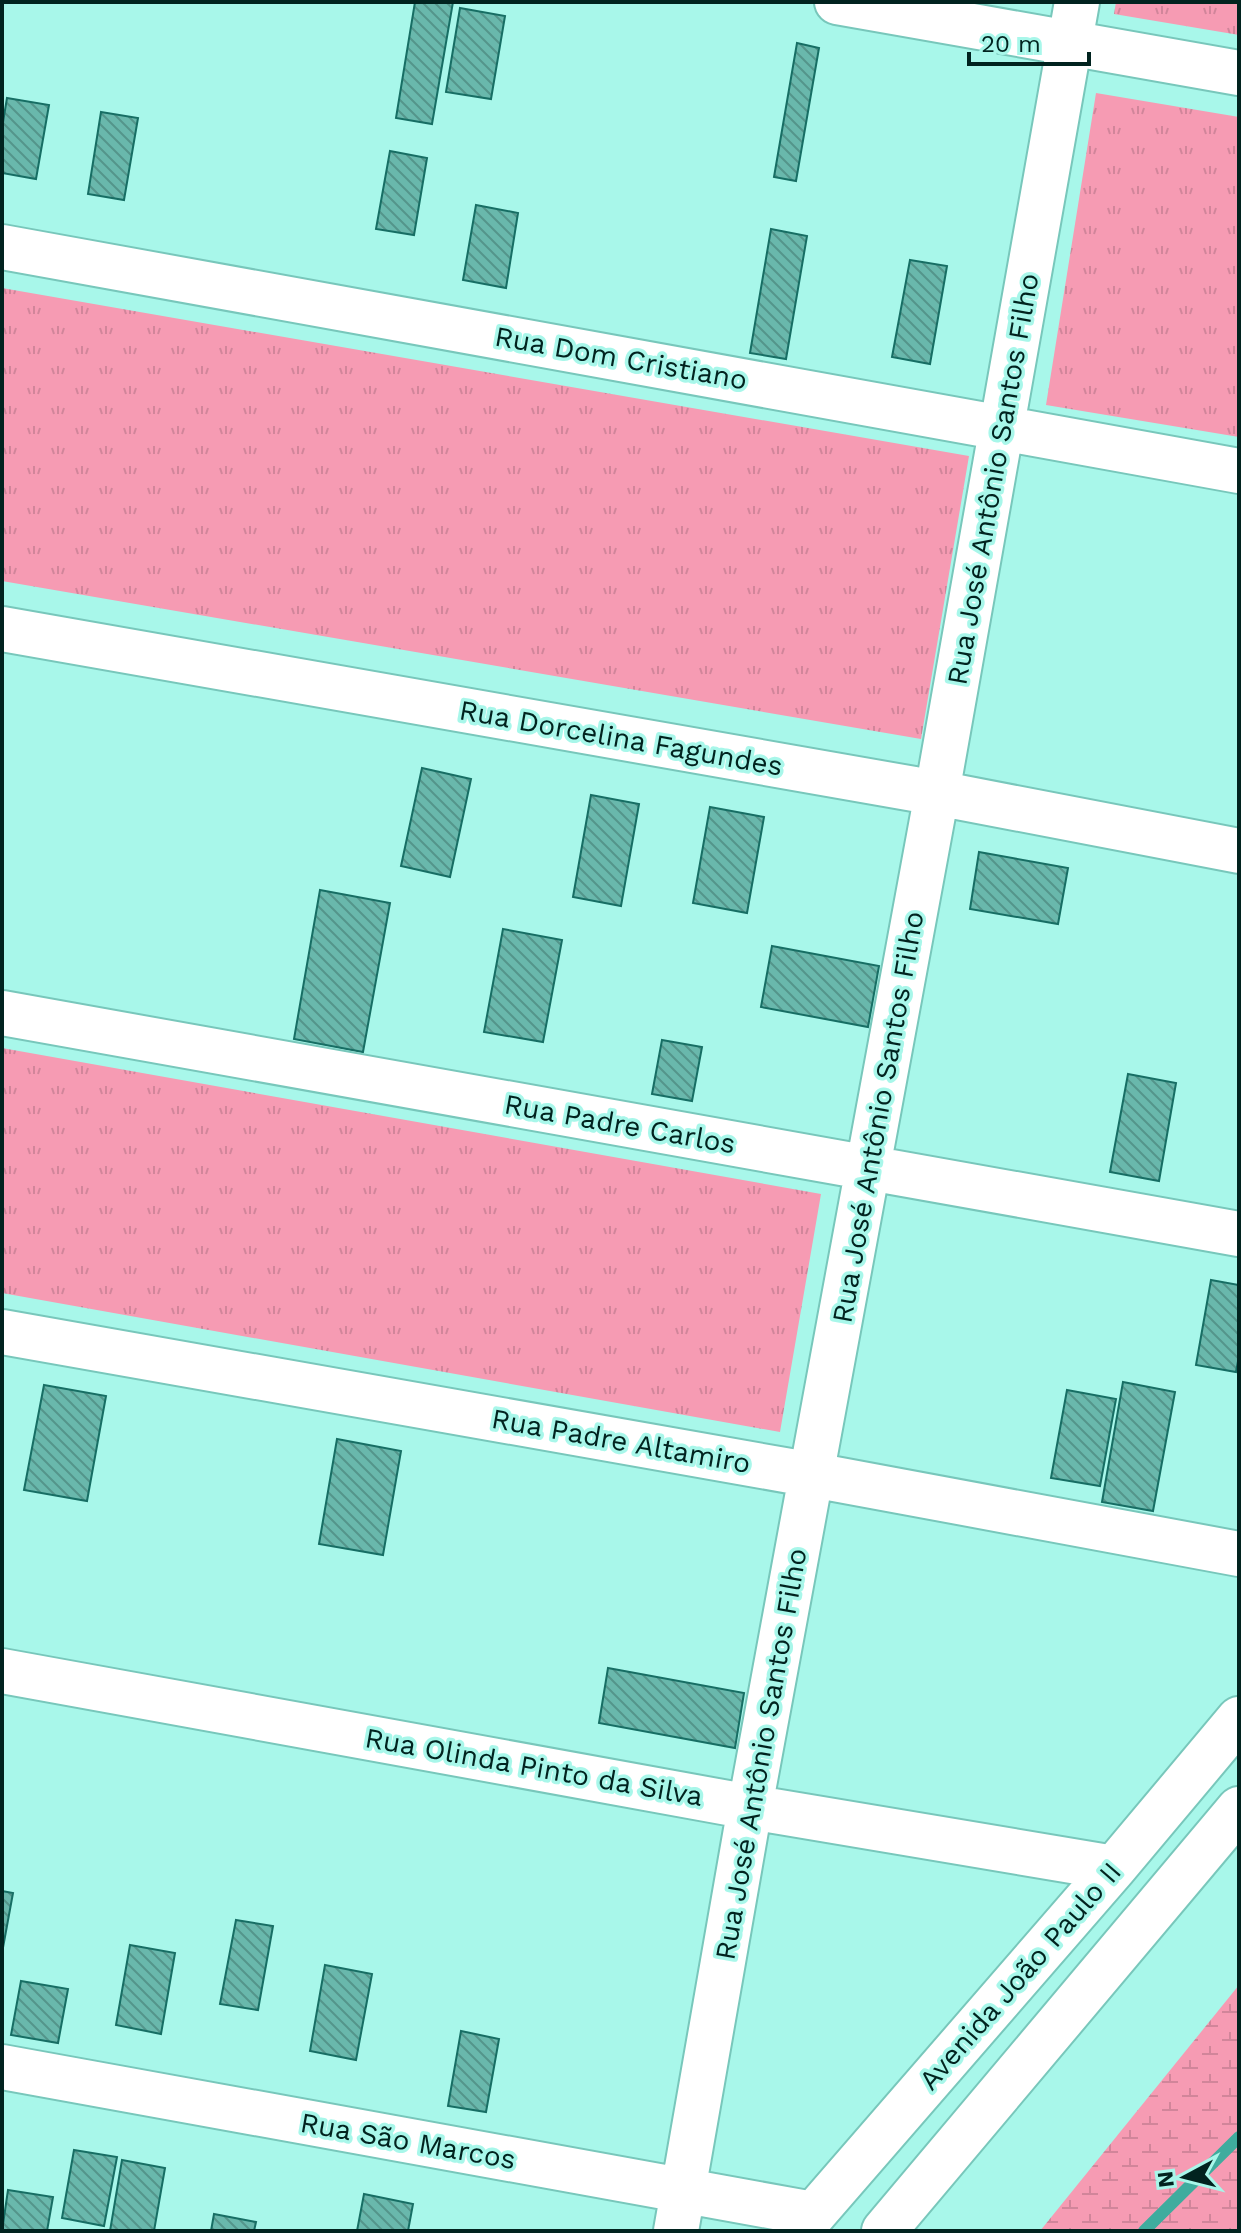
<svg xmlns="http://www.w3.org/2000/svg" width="1241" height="2233" viewBox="0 0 1241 2233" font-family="'Work Sans',sans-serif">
<defs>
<pattern id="grass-tufts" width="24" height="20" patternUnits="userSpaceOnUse" patternTransform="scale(2)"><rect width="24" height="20" fill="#f69bb3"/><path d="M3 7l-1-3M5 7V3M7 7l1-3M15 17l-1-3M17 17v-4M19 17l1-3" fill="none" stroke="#d1859a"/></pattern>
<pattern id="wetland-marsh" width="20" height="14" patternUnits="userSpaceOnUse" patternTransform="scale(2)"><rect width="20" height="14" fill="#f69bb3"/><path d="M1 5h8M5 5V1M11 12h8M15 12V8" fill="none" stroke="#d1859a"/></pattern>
<pattern id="building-back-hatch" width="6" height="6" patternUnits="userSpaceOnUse" patternTransform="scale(2)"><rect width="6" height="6" fill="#69b8ac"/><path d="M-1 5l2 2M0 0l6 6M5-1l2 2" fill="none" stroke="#54958b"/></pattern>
</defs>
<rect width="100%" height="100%" fill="#a8f7ea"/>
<path fill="url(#grass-tufts)" d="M1116,2H1239V35L1114,14Z
M1096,93L1239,117V437L1046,405Z
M2,288L969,456L921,739L2,581Z
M2,1048L821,1194L780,1432L2,1293Z"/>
<path fill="url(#wetland-marsh)" d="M1239,1985V2231H1040Z"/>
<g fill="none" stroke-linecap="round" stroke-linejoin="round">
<path stroke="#3fac9e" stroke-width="12" d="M1144,2231L1239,2137"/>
</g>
<path fill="url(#building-back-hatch)" stroke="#176e64" stroke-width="2" d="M415,2H453L432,124L396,118Z
M460,8L505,16L491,99L446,92Z
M797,43L819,48L796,181L774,177Z
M7,98L49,105L36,179L2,173V128Z
M101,112L138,118L124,200L88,194Z
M390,151L427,158L414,235L376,229Z
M476,205L518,213L506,288L463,280Z
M771,229L807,236L786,359L750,353Z
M910,260L947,266L930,364L892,357Z
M422,768L471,779L450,877L401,866Z
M591,795L639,804L621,906L573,897Z
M710,807L764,817L747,913L693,903Z
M979,852L1068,868L1058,924L970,909Z
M320,890L390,903L363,1052L294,1039Z
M503,929L562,940L543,1042L484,1032Z
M772,946L879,966L868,1027L761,1007Z
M662,1040L702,1047L692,1101L652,1094Z
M1128,1074L1176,1083L1159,1181L1110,1172Z
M1211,1280L1239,1285V1356L1236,1372L1196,1365Z
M1123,1382L1175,1392L1153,1511L1102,1502Z
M44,1385L106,1396L87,1501L24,1490Z
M1067,1390L1116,1399L1100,1486L1051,1478Z
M337,1439L401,1451L383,1555L319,1544Z
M608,1668L744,1693L735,1748L599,1723Z
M2,1891L13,1893L2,1953Z
M236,1920L273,1926L258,2010L220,2004Z
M130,1945L175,1953L161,2034L116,2025Z
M325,1965L372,1974L356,2060L310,2051Z
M21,1981L68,1989L58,2043L11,2035Z
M461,2031L499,2039L486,2112L448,2106Z
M74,2150L117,2157L104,2226L62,2218Z
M122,2160L165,2168L154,2231H110Z
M8,2190L53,2197L47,2231H2Z
M364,2194L413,2204L408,2231H357Z
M214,2214L256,2222L254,2231H211Z"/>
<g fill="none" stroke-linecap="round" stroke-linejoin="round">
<defs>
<path id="minor" d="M837,2L1239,73
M2,247L1239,471
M2,629L937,793L1239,851
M2,1013L1239,1234
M2,1332L813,1475L1239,1554
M2,1671L750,1807L1114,1868
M2,2067L813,2214
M676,2231L750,1807L937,793L1077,2
M799,2231L1114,1868L1239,1719
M884,2231L1239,1809"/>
</defs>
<use href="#minor" stroke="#78c7bb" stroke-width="48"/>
<use href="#minor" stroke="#fff" stroke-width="44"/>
</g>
<g text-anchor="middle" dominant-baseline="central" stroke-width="7" stroke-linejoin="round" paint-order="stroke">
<g font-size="28" fill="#01231f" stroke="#a8f7ea">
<text transform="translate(621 358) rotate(10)">Rua Dom Cristiano</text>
<text transform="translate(993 479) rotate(-80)">Rua José Antônio Santos Filho</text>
<text transform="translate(621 738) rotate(10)">Rua Dorcelina Fagundes</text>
<text transform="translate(878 1117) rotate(-80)">Rua José Antônio Santos Filho</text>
<text transform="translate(620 1124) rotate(10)">Rua Padre Carlos</text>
<text transform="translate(621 1441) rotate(10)">Rua Padre Altamiro</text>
<text transform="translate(761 1754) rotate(-80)">Rua José Antônio Santos Filho</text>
<text transform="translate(534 1767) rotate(10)">Rua Olinda Pinto da Silva</text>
<text transform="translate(1020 1976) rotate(-49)">Avenida João Paulo II</text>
<text transform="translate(408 2141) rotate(10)">Rua São Marcos</text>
</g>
</g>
<rect width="1241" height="2233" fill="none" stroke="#01231f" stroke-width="8"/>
<g transform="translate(1185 2177) rotate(263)" stroke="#a8f7ea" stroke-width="6" paint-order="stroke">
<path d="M0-6L14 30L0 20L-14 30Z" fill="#01231f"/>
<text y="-12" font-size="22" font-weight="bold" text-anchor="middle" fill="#01231f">N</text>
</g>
<path d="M969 52v12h120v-12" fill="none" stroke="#01231f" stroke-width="4"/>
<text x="981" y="52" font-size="24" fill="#01231f" stroke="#a8f7ea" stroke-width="6" paint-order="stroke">20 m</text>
</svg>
